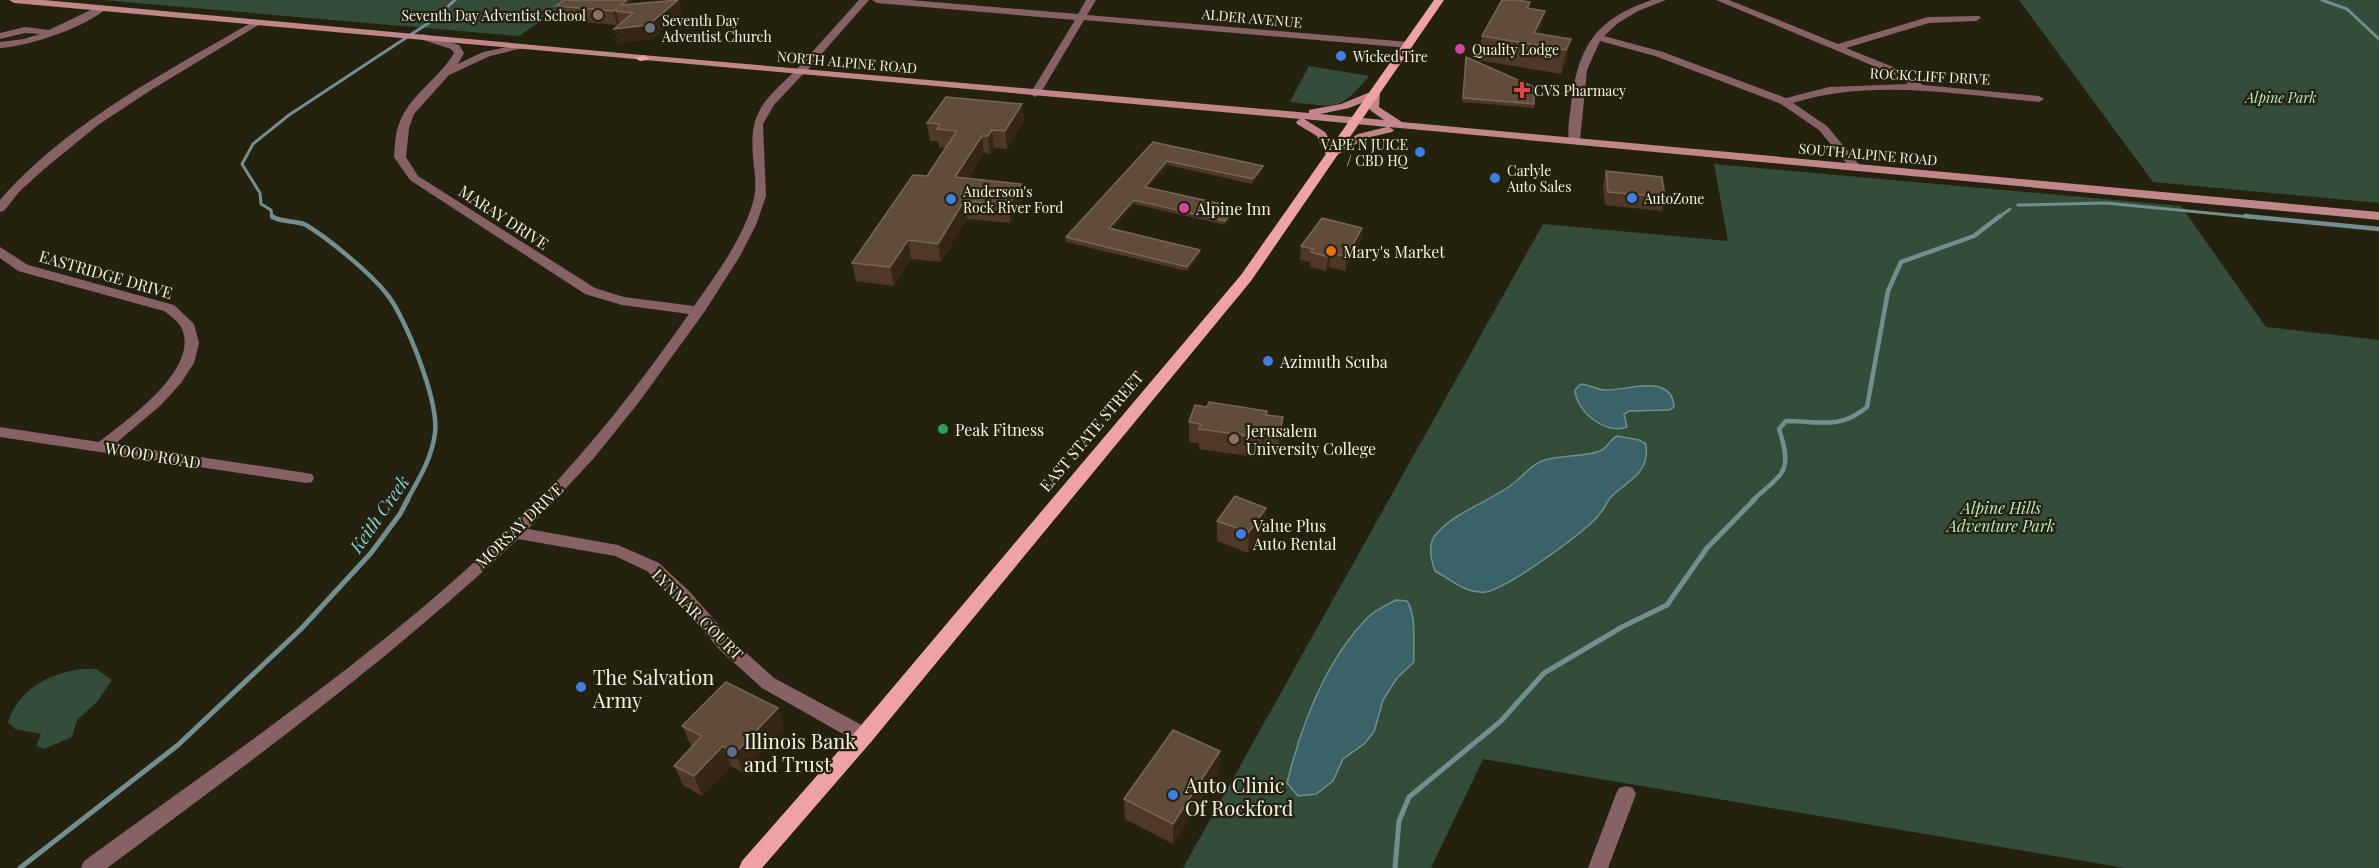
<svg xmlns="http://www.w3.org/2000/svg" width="2379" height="868" viewBox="0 0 2379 868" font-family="'Playfair Display',serif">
<rect width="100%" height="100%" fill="#25210f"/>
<path fill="#334d3a" d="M101,0H571L519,36Z
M2019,0H2379V203L2153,182Z
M1309,66L1369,76C1337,114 1337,106 1290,102Z
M1714,164L2181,206L2266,327L2379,340V868H2125L1483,759L1431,868H1183L1543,224L1728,241Z
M81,669H96L112,680L97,702L77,720L72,737L44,749L36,746L41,734L15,729L8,722C19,689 48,674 81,669Z"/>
<path fill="#3a6369" stroke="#728e8e" stroke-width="1.5" d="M1581,384C1589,385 1596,389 1604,390C1624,392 1672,371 1674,407L1669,410L1629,411L1624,414L1627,427C1606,435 1576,412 1575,390Z
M1617,436L1639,440L1646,444C1650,474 1628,480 1611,497C1606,503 1603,511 1598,516C1582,534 1507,589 1485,592C1465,594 1452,580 1435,571C1431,560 1427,543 1437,533C1458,510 1490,502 1514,483C1523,476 1531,465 1542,461C1561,454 1581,458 1600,451C1607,448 1610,440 1617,436Z
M1396,600L1407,601C1417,616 1413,643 1414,662L1397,678L1383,700L1374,732L1364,744L1343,759L1333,781L1316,794L1298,796L1287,783C1301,726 1326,660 1368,617C1375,610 1387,605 1396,600Z"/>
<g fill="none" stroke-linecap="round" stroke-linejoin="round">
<path stroke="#728e8e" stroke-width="3" d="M2322,0L2347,9L2379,39
M2018,205L2106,203L2260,218
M272,218L271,210L261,204L260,193L242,164L253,144L289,115L433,20L455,0
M1998,218L2010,209"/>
<path stroke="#728e8e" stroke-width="4.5" d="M272,216C280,223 296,220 306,225C328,238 370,273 386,293C406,317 439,402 435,433C432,458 419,479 407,500
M2245,216L2379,229
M1753,500C1784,472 1793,472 1779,429L1786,421C1818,421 1840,430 1867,407L1888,291L1901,262L1974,236L2000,216"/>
<path stroke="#728e8e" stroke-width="5" d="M20,868L178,745L301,629L371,553L400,514L408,499
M1395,868L1399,821L1409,797L1501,721L1544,673L1622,627L1667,605L1707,548L1755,499"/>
<path fill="#866264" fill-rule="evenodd" d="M859,0H869L803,75H795V71Z
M872,0H910L1078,14L1086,0H1096L1087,15L1409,42L1414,45L1409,48L1084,20L1040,94L1035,97L1030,94L1075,20L877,3Z
M1652,0H1666L1638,11L1618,23L1604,36L1663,52L1786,98L1829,87L1908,84L1895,75L1716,0H1729L1838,44L1928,17L1979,16L1981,18L1976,21L1929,23L1846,48L1903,71L1923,85L2039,96L2044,99L2039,102C1958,95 1873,78 1793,103L1827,126L1862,168L1856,171L1852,170L1819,130L1781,104L1655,56L1600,41L1587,70L1580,140L1574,143L1570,142C1566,132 1570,117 1571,105C1578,47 1595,19 1652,0Z
M99,6L107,8C84,28 30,46 0,48V42L24,39L40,34L25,33L0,39V33L25,27L49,30Z
M254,21L262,23L151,90L98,125L43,170L19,192L4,211L0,212V200L6,193C74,119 168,71 254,21Z
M0,247L28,265L174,305L194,324L199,343L194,363L181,383L161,405L115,444L306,473L312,474L314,478L312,482L306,483L0,437V427L99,442C126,421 202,368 181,327C178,321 169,315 164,311L18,271L0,258Z
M1626,786L1633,788L1636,794L1608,868H1588L1616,794L1619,788Z"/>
<path fill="#866264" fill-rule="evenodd" d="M423,34L459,45L464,53L458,64L483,52L522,44L527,47L490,56L449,75L414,114L409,128L406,157L418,176L595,288L624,297L694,306C717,273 744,238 754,198C757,184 754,170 753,156C749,111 765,100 795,71L804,73L774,105L763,124L766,196L756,225L740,256L705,311L639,402L594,458L528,529L618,545L659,563L689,591L732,640L774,678L871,730L873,736L871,742L864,744L857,742L762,688L720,650L677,601L647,571L615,556L518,539C390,660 249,763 107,868H81L84,861C238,749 400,641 535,504C592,446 642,381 689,314L622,305L585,294L410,180L394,157C395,146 395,134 399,124C409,95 439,79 454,53L451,49L420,39L418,37Z"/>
<path fill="#c1868a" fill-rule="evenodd" d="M9,0H44L642,55L1309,113V110L1341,104L1375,90L1380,93L1379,107L1402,122L2379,212V220L1389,127L1394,130L1392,132L1366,138L1332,158L1326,155L1317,136L1297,124L1296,122L1300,119L14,3ZM1369,100L1370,110L1384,120L1320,114L1349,108ZM1304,119L1387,127L1358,134L1335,148L1325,132Z"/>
<path fill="#eea2a7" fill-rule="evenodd" d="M1434,0H1444L1251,281L871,742L762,868H739L742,861L857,730L1241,275Z
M644,55L649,58L648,60L640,61L635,58Z"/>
</g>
<path fill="#4f3827" d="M1530,2L1529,8L1540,34L1571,39L1566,63L1561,74L1478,60L1482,36Z
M633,4L682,13L652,39L618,43L619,23L617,25L560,20L556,6Z
M1466,57L1534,104V108L1462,102Z
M1022,104L1024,121L1007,149L994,148L990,154L984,153L968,179L1022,202L1010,223L967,219L941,262L911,259L894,286L856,281L852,263L927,176L946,148L939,147L938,141H930L927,123Z
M1153,142L1263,170L1252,184L1168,165L1148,187L1235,207V211L1225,225L1134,204L1112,229L1200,250V254L1187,271L1066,242V237Z
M1606,171L1665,197L1662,211L1605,205L1603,185Z
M1362,228L1361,242L1345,271L1329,267L1326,271L1310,267V262L1300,260L1301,246Z
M1207,407L1267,411V415L1283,417L1282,437L1277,455L1263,453L1261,458L1199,449V443L1189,442V422Z
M1217,521L1265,528L1248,553L1217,541Z
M778,708L784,728L743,773L731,766L702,796L683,785L674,766L692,747L691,746L682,726Z
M1220,751L1219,771L1173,844L1125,819L1124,799Z"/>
<path fill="#372615" d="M627,0H632L635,11L621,5Z
M678,0H679L682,13L652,39L618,43L614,29Z
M616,9L619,23L617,25L613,11Z
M1545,11L1540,34L1534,33Z
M1571,39L1566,63L1561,74L1566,50Z
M1022,104L1024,121L1007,149L1005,131Z
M992,130L994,148L990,154L988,136Z
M982,136L984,153L957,195L955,177Z
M1167,161L1168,165L1145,191V187Z
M1263,166V170L1252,184L1253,179Z
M1021,184L1022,202L1010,223L1009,205Z
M1134,200V204L1109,233V228Z
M964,201L967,219L941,262L938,244Z
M1235,207V211L1225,225V221Z
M1362,228L1361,242L1345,271L1346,257Z
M908,240L911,259L894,286L890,267Z
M1200,250V254L1187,271V267Z
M1331,253L1329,267L1326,271L1328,257Z
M1283,417L1282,437L1277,455L1279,435Z
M1264,433L1263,453L1261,458L1262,438Z
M1266,508L1265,528L1248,553L1249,532Z
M778,708L784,728L743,773L735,753Z
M723,746L731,766L702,796L694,776Z
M1220,751L1219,771L1173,844V824Z"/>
<path fill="#614c3c" stroke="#786656" stroke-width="1.5" d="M564,0H627L621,5L678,0L648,25L614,29L633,13L616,11V9L613,11L556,6Z
M1502,0H1517L1530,2L1527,8L1545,11L1534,33L1571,39L1566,50L1482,36Z
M1466,57L1534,87V104L1463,98Z
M946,97L1022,104L1005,131L992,130L988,136H982L955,177L1021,184L1009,205L964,201L938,244L908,240L890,267L852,263L913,175L927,176L957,131L937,129L940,124L927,123Z
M1153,142L1263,166L1253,179L1167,161L1145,187L1235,207L1225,221L1134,200L1109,228L1200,250L1187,267L1066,237Z
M1606,171L1662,177L1665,197L1608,192Z
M1322,218L1362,228L1346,257L1331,253L1328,257L1311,252L1313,249L1301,246Z
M1209,402L1267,411L1266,415L1283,417L1279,435L1264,433L1262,438L1199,429L1201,424L1189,422L1195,405L1207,407Z
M1235,496L1266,508L1249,532L1217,521Z
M726,682L778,708L735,753L723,746L694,776L674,766L702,736L682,726Z
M1173,730L1220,751L1173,824L1124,799Z"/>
<g fill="#8d6e63" stroke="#25210f" stroke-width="2">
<circle cx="598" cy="15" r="6"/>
<circle cx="1234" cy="439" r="6"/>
</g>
<circle fill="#6b7280" stroke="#25210f" stroke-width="2" cx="650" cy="28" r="6"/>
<g fill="#d1479c" stroke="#25210f" stroke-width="2">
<circle cx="1460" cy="49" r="6"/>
<circle cx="1184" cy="208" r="6"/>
</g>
<g fill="#3f7fe0" stroke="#25210f" stroke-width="2">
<circle cx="1341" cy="56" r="6"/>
<circle cx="1420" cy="152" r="6"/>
<circle cx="1495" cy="178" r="6"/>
<circle cx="1632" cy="198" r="6"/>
<circle cx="951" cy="199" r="6"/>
<circle cx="1268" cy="361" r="6"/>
<circle cx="1241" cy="534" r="6"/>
<circle cx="581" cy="687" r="6"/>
<circle cx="1173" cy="795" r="6"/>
</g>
<path fill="#e0444e" stroke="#25210f" stroke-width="2" d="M1519 81h6v6h6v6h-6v6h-6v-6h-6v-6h6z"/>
<circle fill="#e8710a" stroke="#25210f" stroke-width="2" cx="1331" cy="251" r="6"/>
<circle fill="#2e9e5b" stroke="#25210f" stroke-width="2" cx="943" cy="429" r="6"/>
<circle fill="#5c6f8a" stroke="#25210f" stroke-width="2" cx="732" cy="752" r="6"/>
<g text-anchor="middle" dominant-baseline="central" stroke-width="4.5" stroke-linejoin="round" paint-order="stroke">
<g font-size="14" fill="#f4f2e6" stroke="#25210f" text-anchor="start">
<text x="586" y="15" text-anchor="end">Seventh Day Adventist School</text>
<text x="662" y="20">Seventh Day<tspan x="662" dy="16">Adventist Church</tspan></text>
<text x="1472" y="49">Quality Lodge</text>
<text x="1353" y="56">Wicked Tire</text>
<text x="1534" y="90">CVS Pharmacy</text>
<text x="1408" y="144" text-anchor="end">VAPE N JUICE<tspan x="1408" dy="16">/ CBD HQ</tspan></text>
<text x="1507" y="170">Carlyle<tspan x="1507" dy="16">Auto Sales</tspan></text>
<text x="963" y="191">Anderson's<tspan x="963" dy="16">Rock River Ford</tspan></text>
<text x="1644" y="198">AutoZone</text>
</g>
<g font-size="14" fill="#f4f2e6" stroke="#25210f">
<text transform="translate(1252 18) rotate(5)">ALDER AVENUE</text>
<text transform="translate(847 62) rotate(5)">NORTH ALPINE ROAD</text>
<text transform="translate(1930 76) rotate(3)">ROCKCLIFF DRIVE</text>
<text transform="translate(1868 154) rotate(5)">SOUTH ALPINE ROAD</text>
</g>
<g font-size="14" font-style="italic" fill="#b7ecc4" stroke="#25210f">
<text x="2281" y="97">Alpine Park</text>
</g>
<g font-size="16" fill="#f4f2e6" stroke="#25210f" text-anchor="start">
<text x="1196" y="208">Alpine Inn</text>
<text x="1343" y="251">Mary's Market</text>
<text x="1280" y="361">Azimuth Scuba</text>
<text x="955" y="429">Peak Fitness</text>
<text x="1246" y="430">Jerusalem<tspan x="1246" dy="18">University College</tspan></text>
<text x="1253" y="525">Value Plus<tspan x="1253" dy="18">Auto Rental</tspan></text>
</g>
<g font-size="16" fill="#f4f2e6" stroke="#25210f">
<text transform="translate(504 217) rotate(33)">MARAY DRIVE</text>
<text transform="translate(106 274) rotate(16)">EASTRIDGE DRIVE</text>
<text transform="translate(1091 431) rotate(-50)">EAST STATE STREET</text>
<text transform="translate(153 455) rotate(9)">WOOD ROAD</text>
<text transform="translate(519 525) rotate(-44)">MORSAY DRIVE</text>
<text transform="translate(698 614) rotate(45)">LYNMAR COURT</text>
</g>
<g font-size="16" font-style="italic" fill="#b7ecc4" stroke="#25210f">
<text x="2001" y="507">Alpine Hills<tspan x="2001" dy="18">Adventure Park</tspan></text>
</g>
<g font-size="18" font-style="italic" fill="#83cfda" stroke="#25210f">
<text transform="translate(379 514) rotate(-55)">Keith Creek</text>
</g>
<g font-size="20" fill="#f4f2e6" stroke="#25210f" text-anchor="start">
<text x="593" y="676">The Salvation<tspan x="593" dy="23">Army</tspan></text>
<text x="744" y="740">Illinois Bank<tspan x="744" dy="23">and Trust</tspan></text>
<text x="1185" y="784">Auto Clinic<tspan x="1185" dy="23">Of Rockford</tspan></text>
</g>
</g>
</svg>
